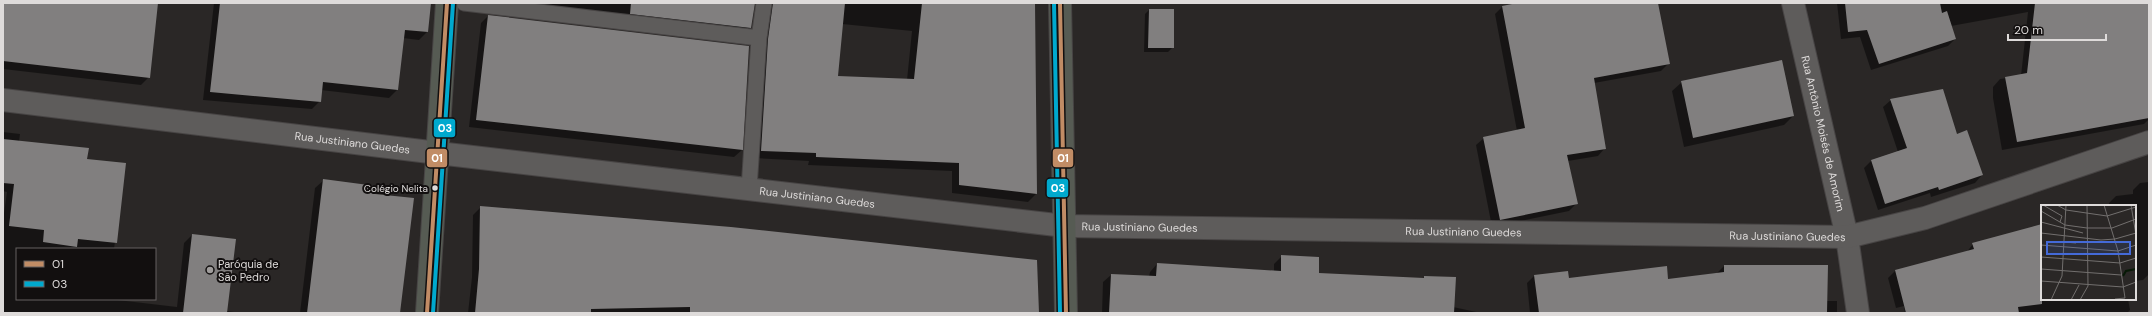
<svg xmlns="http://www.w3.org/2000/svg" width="2152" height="316" viewBox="0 0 2152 316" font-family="'DM Sans',sans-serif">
<rect width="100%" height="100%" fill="#2a2726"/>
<path fill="#0007" fill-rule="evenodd" d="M3,3H157L149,77L141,85L3,69Z
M214,3H430L427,32L419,40L403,38L397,90L389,98L321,90L320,101L312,109L203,100Z
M477,3H755L750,28L742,35Z
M759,3H1034L1036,194L1028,202L952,193V171L808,165L809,161L753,158ZM842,24L912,31L907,80L837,77Z
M1522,3H1657L1669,63L1661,71L1594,83L1605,148L1598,156L1568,161L1577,203L1569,211L1492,227L1476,145L1484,138L1517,131L1495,14L1502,7Z
M1837,3H2149V119L2144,124L2002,150L1993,98V87L2000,79L2021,76L2028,12L1951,26L1955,39L1948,46L1871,70L1860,37L1841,39Z
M1149,10L1173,47L1168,52H1144L1145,14Z
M488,16L742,150L734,157L469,127L481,23Z
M1682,82L1793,116L1784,125L1684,147L1672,91Z
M1891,100L1957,135L1982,175L1975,183L1931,197L1930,193L1878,210L1864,168L1871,161L1898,152L1883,107Z
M3,132L20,134L19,142L86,160L125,164L114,249H17V299H109L177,307L184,243L192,235L226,311L242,313H3V220L7,192L3,191Z
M324,180L374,195L400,313H300L315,188Z
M2149,182V274L2143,280L2135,281V206H2109V203L2116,196L2133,194V190L2140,183Z
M481,207L1038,313H468L472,277L473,215Z
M2042,220V299H2128L2130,310L2127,313H1905L1904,306L1896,308L1888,278L1895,271L1966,253L1973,244L2040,227V222Z
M1282,256L1318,274L1422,279L1425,277L1453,307L1481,313H1102L1103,282L1111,275L1149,277L1150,272L1157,264L1274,271V264Z
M1724,266L1826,301H1837V313H1530L1527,283L1534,276L1568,272L1569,279L1668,280L1717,273Z"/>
<path fill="#817f7f" d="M3,3H158L150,78L3,61Z
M220,3H431L428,32L405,30L398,90L323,82L321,102L210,92Z
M631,3H755L751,28L630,14Z
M773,3H845L838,76L914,79L922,3H1035L1037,194L959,185V163L816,157V153L761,151L768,39Z
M1517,3H1658L1670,64L1594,78L1606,149L1567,155L1578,204L1500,220L1483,137L1525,128L1502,6Z
M1845,3H1940L1942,13L1947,11L1956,39L1879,64L1867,30L1848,32Z
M2035,3H2149V118L2017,142L2005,77L2027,73Z
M1149,9H1174V48H1148Z
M488,15L749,46L743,150L476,120Z
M1782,60L1794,116L1693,138L1681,81Z
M1943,89L1957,134L1967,130L1983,175L1939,190L1938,187L1885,204L1871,160L1907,148L1890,99Z
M3,139L89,148L87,159L126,163L117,243L78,239L77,247L43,242L44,230L9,226L14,184L3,183Z
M323,179L376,186L375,194L414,198L400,313H307Z
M480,206L731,227L1037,260L1039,313H690V307L591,309V313H475L479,269Z
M2042,224V304L2018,307L2019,313H1906L1895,270L1974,249L1972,243Z
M192,234L236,239L227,313H183Z
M1281,255L1319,257V273L1424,278V276L1456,277L1454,313H1109L1111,274L1156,276L1157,263L1281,271Z
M1724,265H1828L1827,313H1539L1534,275L1568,271L1569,278L1667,266L1668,279L1724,272Z"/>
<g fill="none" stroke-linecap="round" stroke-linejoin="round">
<defs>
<path id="lane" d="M464,3L759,38
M749,189L759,38L764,3"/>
<g id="street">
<path id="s1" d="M1793,3L1847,237L1858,313"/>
<path id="s2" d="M3,100L438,153L1065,226L1847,237L1925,218L2149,142"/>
</g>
<path id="primary" d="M1060,3L1066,313
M427,313L447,3"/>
</defs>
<use href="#lane" stroke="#474444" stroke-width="17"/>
<use href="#street" stroke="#474444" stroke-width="24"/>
<use href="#primary" stroke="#474444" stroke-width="24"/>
<use href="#lane" stroke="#5e5c5b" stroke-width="15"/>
<use href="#street" stroke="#5e5c5b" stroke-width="22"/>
<use href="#primary" stroke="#565b53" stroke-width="22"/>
<defs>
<path id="bus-1" d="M1060,3L1066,313
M427,313L447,3"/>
<path id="bus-2" d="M1054,3L1060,313
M433,313L453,3"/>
</defs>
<use href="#bus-1" stroke="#120f0f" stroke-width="7"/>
<use href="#bus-2" stroke="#120f0f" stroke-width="7"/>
<use href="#bus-1" stroke="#c18c65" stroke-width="4"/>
<use href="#bus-2" stroke="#00a9ce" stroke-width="4"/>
</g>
<circle fill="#dedbda" stroke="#120f0f" stroke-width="1.5" cx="435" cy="188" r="3.5"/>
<circle fill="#9f9c9b" stroke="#120f0f" stroke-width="1.5" cx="210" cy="270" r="4"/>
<g text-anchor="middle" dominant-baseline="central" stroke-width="4" stroke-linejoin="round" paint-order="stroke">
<g font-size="10" fill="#dedbda" stroke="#120f0f" text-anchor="end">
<text x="428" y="188">Colégio Nelita</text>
</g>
<g font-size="11" fill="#dedbda" stroke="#120f0f">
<text stroke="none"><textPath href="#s1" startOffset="134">Rua Antônio Moisés de Amorim</textPath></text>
<text stroke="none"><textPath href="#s2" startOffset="352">Rua Justiniano Guedes</textPath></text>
<text stroke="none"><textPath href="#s2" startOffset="820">Rua Justiniano Guedes</textPath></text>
<text stroke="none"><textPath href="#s2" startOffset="1144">Rua Justiniano Guedes</textPath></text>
<text stroke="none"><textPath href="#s2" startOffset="1468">Rua Justiniano Guedes</textPath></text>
<text stroke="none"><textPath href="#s2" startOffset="1792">Rua Justiniano Guedes</textPath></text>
</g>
<g font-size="11" fill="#dedbda" stroke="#120f0f" text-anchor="start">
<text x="218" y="264">Paróquia de<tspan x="218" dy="13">São Pedro</tspan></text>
</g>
</g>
<g transform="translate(2041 205)">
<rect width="95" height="95" fill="#2a2726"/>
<path fill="none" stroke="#071906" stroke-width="2" d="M82,71L85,66L95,64"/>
<path fill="none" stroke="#726f6e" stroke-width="1" d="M2,0L21,11L19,17M16,0L25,5L66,11L95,2M63,0L77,46L84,93L74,94M90,0L95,30M0,6L24,20L46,23H71L95,14M0,17L42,28M0,28L60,35L74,34L95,28M23,37L35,38M0,40L77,46L95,40M0,52L79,58L95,53M0,64L80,70M0,76L82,82L95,77M10,95L21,71L25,0M30,95L38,80M39,95L47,81L46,0"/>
<path fill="#446ad8" fill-opacity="0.15" stroke="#446ad8" stroke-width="2" d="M6,37H89V49H6Z"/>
<rect width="95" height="95" fill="none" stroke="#dedbda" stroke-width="2"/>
</g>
<g stroke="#120f0f" stroke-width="1.5">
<rect x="433" y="118" width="23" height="20" rx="4" fill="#00a9ce"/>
<rect x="426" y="148" width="22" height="20" rx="4" fill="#c18c65"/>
<rect x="1052" y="148" width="22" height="20" rx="4" fill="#c18c65"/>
<rect x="1046" y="178" width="23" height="20" rx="4" fill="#00a9ce"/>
</g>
<g font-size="11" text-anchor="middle" font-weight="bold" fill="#fff">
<text x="445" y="132">03</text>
<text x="437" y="162">01</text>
<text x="1063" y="162">01</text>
<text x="1058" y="192">03</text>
</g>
<rect width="2152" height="316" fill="none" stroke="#dedbda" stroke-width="8"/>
<rect x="16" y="248" width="140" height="52" fill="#120f0f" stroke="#646160"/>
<rect x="24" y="261" width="20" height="6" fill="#c18c65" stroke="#646160"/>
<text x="52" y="268" font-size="12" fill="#dedbda">01</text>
<rect x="24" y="281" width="20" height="6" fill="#00a9ce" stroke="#646160"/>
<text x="52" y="288" font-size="12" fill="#dedbda">03</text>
<path d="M2008 34v6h98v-6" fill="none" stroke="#dedbda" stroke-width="2"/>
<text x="2014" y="34" font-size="12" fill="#dedbda" stroke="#120f0f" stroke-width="3" paint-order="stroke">20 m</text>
</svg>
